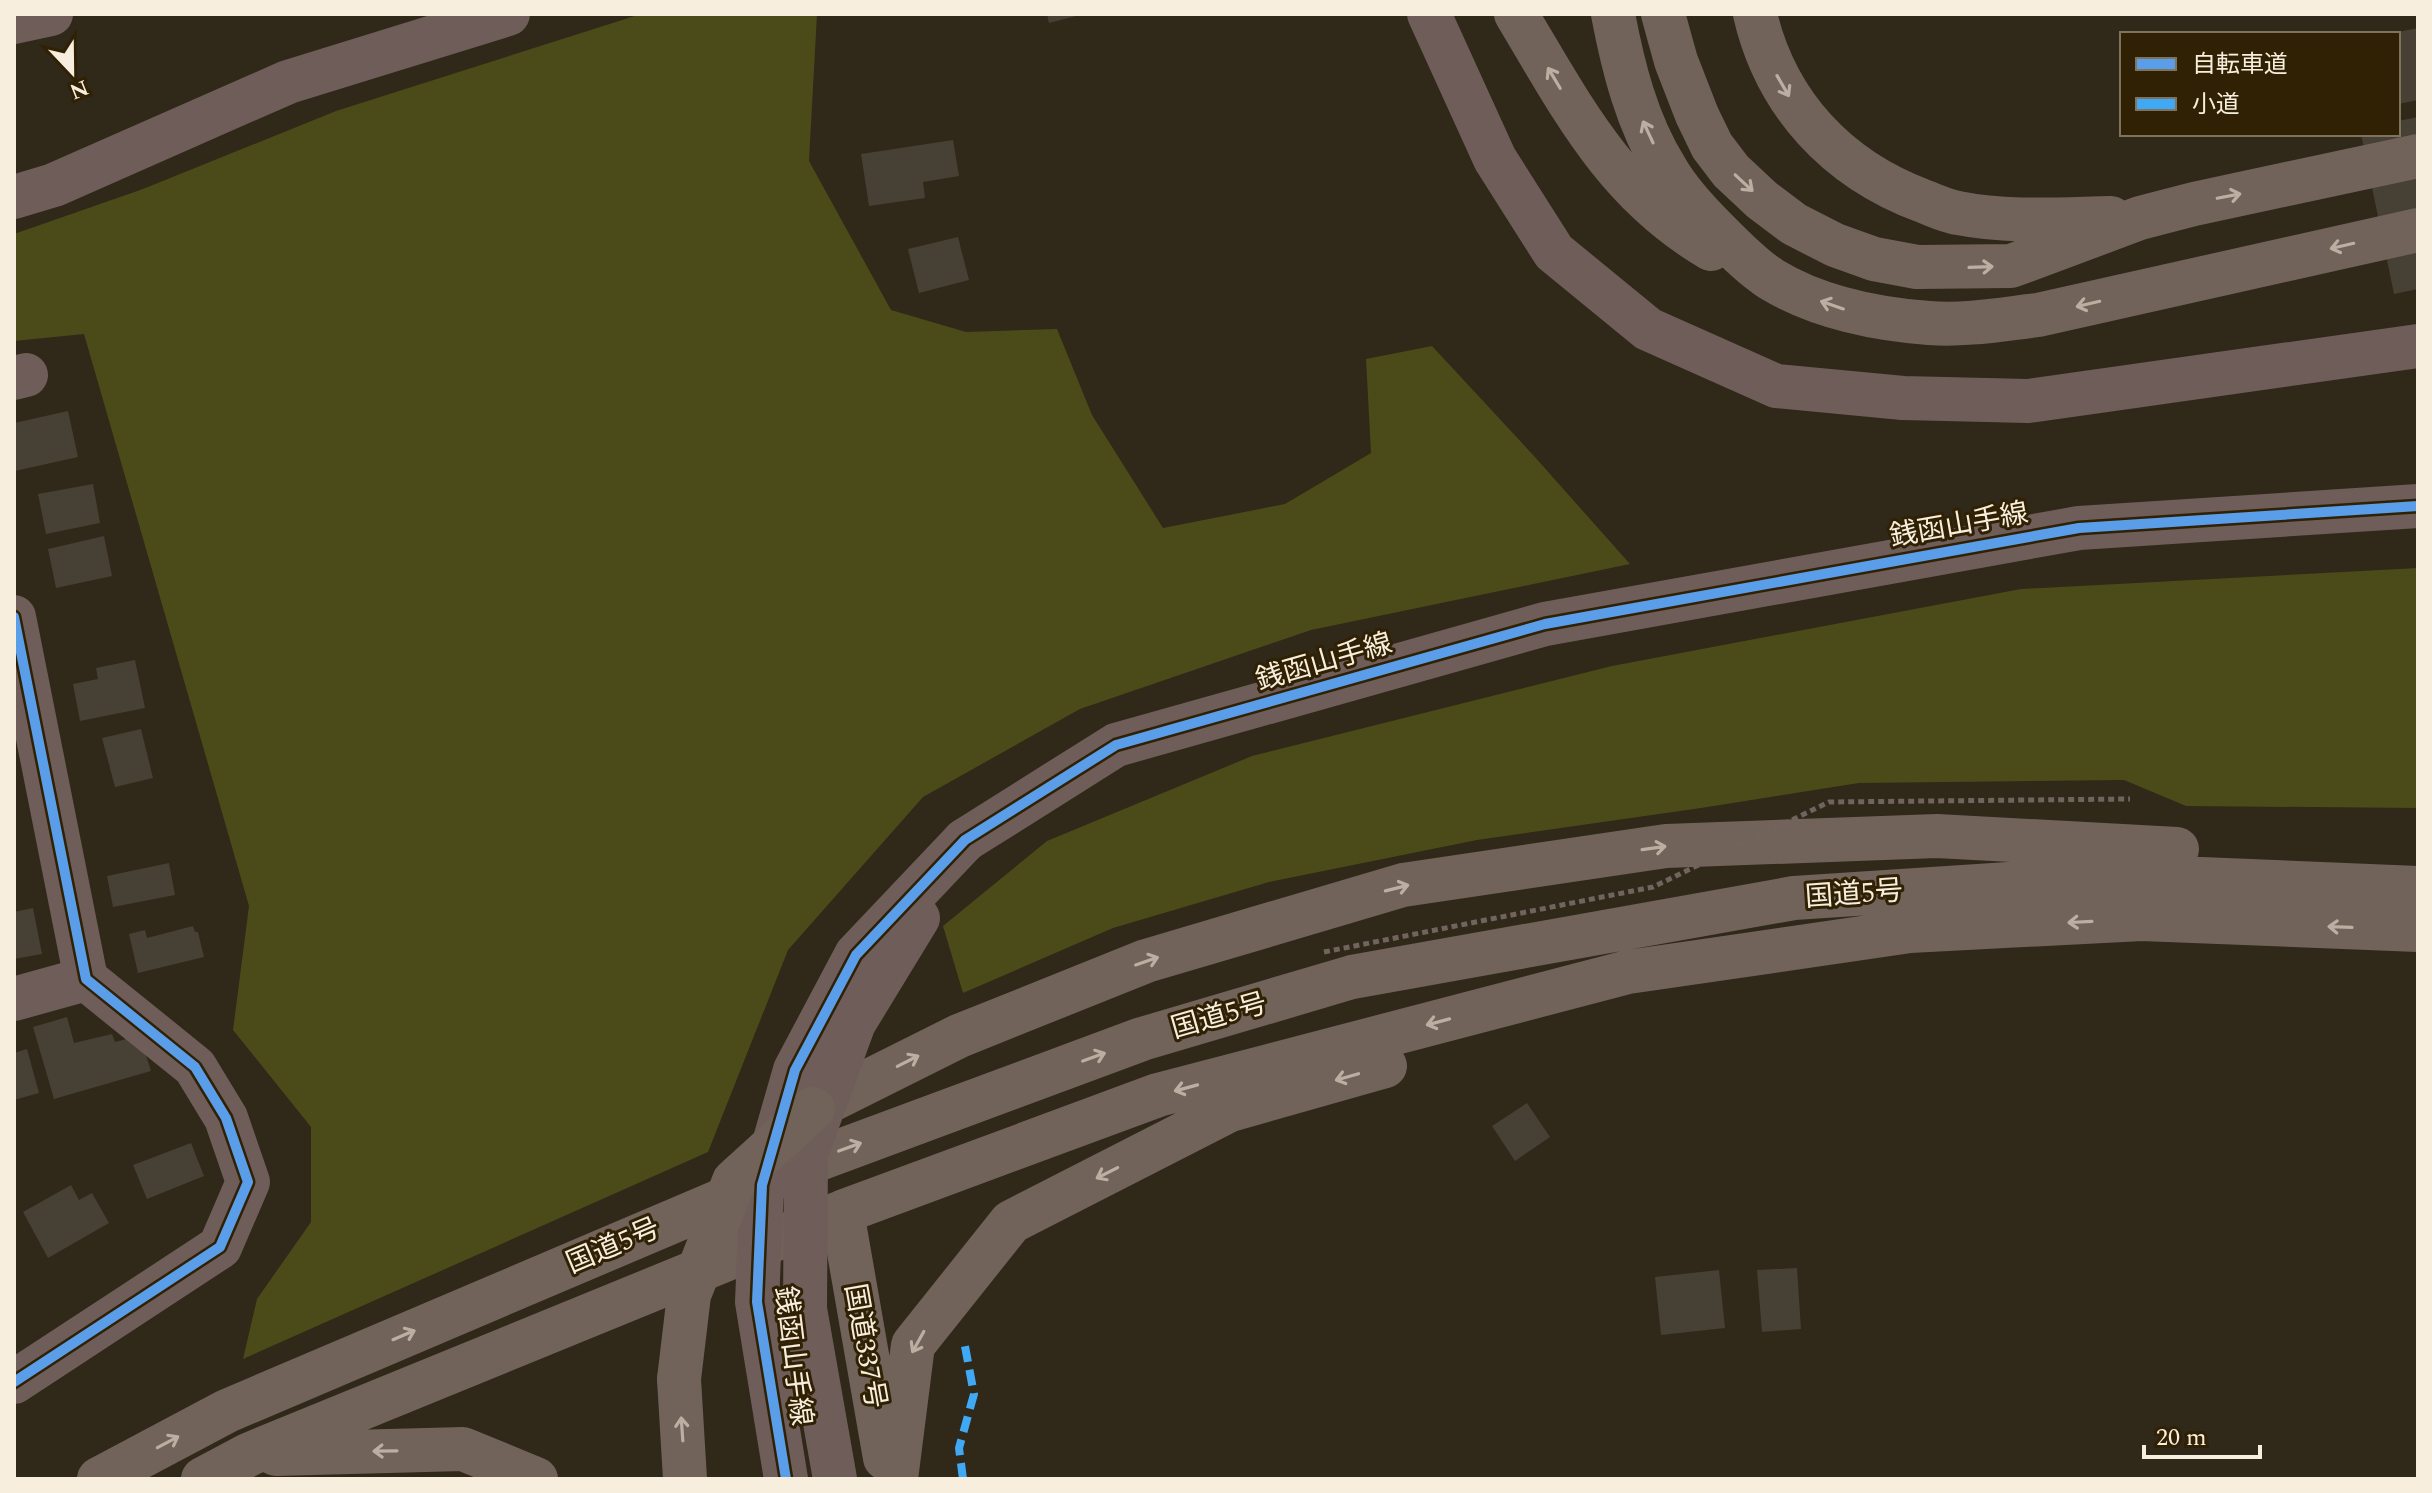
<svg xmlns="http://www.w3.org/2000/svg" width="2432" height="1493" viewBox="0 0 2432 1493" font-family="Spectral,'Noto Sans JP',serif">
<rect width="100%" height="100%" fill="#302818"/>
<path fill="#4a4b19" d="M641,14H817L809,161L891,310L966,332L1057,329L1092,415L1163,528L1285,504L1371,453L1366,359L1432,346L1534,456L1630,564L1311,630L1080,709L923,797L788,950L708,1152L243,1359L257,1299L311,1222V1127L233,1030L249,906L84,334L14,341V234L143,189L336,111Z
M2418,568V808L2186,806L2124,780L1859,783L1701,808L1477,840L1269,882L1113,928L963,993L943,926L1047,841L1252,756L1612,666L2021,589Z"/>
<path fill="#474034" d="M1047,14H1080V15L1049,23Z
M2418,28V100L2398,104V32Z
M2418,117V289L2394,294L2361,134H2398V121Z
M953,140L959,176L923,182L925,198L869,206L861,154Z
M958,237L969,280L919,293L908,249Z
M68,411L78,457L15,471L14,423Z
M93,484L100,523L46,534L38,494Z
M104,536L112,576L56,588L48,549Z
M135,660L145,708L80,721L73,684L98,679L96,668Z
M141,729L153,778L115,787L102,738Z
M169,863L175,895L113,907L107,876Z
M33,908L42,954L14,959V912Z
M193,926L195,932H198L204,957L138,973L129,934L145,930L147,938Z
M67,1017L74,1043L112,1034L115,1042L126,1039L144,1049L151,1071L54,1099L33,1027Z
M27,1049L39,1093L14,1100V1053Z
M1527,1103L1550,1137L1515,1161L1492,1126Z
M191,1143L204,1176L147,1199L133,1165Z
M71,1185L79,1200L92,1193L109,1223L48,1258L23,1212Z
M1797,1268L1801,1329L1762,1332L1757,1270Z
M1719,1270L1725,1328L1661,1335L1655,1277Z"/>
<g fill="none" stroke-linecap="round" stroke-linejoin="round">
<path stroke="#6f5d59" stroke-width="44" d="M1429,14L1495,159L1554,252L1648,329L1776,386L1903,398L2028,401L2418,346
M14,22L51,14
M14,197L54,185L288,82L508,14
M14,378L26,375
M14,617L86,979L195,1067L226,1118L248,1182L220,1247L14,1382
M965,840L1116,745L1545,624L2079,528L2418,506
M14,999L86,979"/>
<path stroke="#71625a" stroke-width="44" d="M1516,14C1572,107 1614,192 1711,249
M1613,14C1623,67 1637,123 1666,169C1679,192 1698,212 1716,230C1733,247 1751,266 1771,279C1817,307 1876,319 1929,323C1965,326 2003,319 2038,315L2418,230
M1663,14L1676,61L1697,115L1712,146L1731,171L1762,200L1794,224L1835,245L1874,259L1917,267L2011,266L2140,218L2194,204L2418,156
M1755,14C1776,104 1837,169 1923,201C1934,205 1946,211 1958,213C2008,223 2060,219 2111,218
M813,1109L959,1036L1146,961L1403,885L1666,846L1937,836L2177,849
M842,1212L885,1458
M679,1379L685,1479
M276,1454L463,1449L536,1479
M99,1479L227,1411L824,1157L1142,1039L1352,977L1794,898L2128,876L2418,888
M203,1479L250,1454L842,1212L1158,1095L1628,972L1910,931L2142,919L2418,930
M896,1479L913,1345L1011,1222L1230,1110L1385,1066"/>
<path stroke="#71635e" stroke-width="5" stroke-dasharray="6 4" stroke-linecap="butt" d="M1324,952L1653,887L1829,802L2130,799"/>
<path stroke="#6f5d59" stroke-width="44" d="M786,1479L757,1302L762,1185L795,1070L856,955L965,840
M835,1479L805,1309L806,1154L854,1023L918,918"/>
<path stroke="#71625a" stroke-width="44" d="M679,1379L689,1295L734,1181L813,1109"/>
<path stroke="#3fa9f5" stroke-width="8" stroke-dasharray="16 8" stroke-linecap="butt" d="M963,1479L959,1448L974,1394L964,1341"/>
<defs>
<path id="cycleway" d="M14,617L86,979L195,1067L226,1118L248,1182L220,1247L14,1382
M786,1479L757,1302L762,1185L795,1070L856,955L965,840L1116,745L1545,624L2079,528L2418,506"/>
</defs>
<use href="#cycleway" stroke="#302104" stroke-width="15"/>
<use href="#cycleway" stroke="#5a9eea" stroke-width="10"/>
</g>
<defs><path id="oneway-shaft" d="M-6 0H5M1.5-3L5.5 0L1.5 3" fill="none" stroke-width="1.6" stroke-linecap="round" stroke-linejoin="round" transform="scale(2)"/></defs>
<g stroke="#bbafa2">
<use href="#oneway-shaft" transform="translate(1554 78) rotate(-121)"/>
<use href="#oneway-shaft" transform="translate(1783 86) rotate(60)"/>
<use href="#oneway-shaft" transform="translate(1648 132) rotate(-115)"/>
<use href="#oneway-shaft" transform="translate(1744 183) rotate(43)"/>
<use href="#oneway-shaft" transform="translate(2229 196) rotate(-11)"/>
<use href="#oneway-shaft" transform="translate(2342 246) rotate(167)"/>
<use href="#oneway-shaft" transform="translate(1981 267) rotate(-2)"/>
<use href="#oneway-shaft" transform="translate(2088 304) rotate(167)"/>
<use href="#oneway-shaft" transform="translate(1832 305) rotate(-161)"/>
<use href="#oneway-shaft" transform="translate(1654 848) rotate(-8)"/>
<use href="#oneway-shaft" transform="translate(1397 888) rotate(-14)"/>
<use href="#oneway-shaft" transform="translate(2080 922) rotate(177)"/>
<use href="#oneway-shaft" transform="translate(2340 927) rotate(-178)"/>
<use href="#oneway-shaft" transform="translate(1147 961) rotate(-19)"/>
<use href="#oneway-shaft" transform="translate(1438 1022) rotate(165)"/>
<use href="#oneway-shaft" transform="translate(1094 1057) rotate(-20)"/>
<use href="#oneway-shaft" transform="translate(908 1061) rotate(-27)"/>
<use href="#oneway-shaft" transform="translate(1347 1077) rotate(164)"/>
<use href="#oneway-shaft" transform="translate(1186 1088) rotate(165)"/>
<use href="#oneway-shaft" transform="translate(850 1147) rotate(-20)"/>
<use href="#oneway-shaft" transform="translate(1107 1173) rotate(153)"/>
<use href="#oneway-shaft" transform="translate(404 1335) rotate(-23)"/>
<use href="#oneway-shaft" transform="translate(918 1342) rotate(119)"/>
<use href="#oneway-shaft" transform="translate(682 1429) rotate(-94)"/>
<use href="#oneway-shaft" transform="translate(168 1442) rotate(-28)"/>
<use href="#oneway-shaft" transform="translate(385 1451) rotate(179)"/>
</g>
<g text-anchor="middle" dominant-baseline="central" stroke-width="6" stroke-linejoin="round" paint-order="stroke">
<g font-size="28" fill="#f8eedd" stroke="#302104">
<text transform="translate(1959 525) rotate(-10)">銭函山手線</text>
<text transform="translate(1324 662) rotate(-16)">銭函山手線</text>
<text transform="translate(1854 894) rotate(-4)">国道5号</text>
<text transform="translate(1219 1016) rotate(-16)">国道5号</text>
<text transform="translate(613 1246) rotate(-23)">国道5号</text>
<text transform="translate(865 1346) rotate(80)">国道337号</text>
<text transform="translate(793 1356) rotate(83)">銭函山手線</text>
</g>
</g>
<rect width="2432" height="1493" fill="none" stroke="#f8eedd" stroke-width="32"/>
<rect x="2120" y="32" width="280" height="104" fill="#302104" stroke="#80735b" stroke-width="2"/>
<rect x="2136" y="58" width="40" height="12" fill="#5a9eea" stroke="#80735b" stroke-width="2"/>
<text x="2192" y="72" font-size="24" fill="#f8eedd">自転車道</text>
<rect x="2136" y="98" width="40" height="12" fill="#3fa9f5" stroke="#80735b" stroke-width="2"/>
<text x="2192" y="112" font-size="24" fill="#f8eedd">小道</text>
<g transform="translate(72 72) rotate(158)" stroke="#302104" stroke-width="6" paint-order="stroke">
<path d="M0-6L14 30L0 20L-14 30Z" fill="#f8eedd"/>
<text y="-12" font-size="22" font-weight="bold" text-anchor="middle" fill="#f8eedd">N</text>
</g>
<path d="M2144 1445v12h116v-12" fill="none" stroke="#f8eedd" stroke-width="4"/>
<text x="2156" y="1445" font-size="24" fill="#f8eedd" stroke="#302104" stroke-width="6" paint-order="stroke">20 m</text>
</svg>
